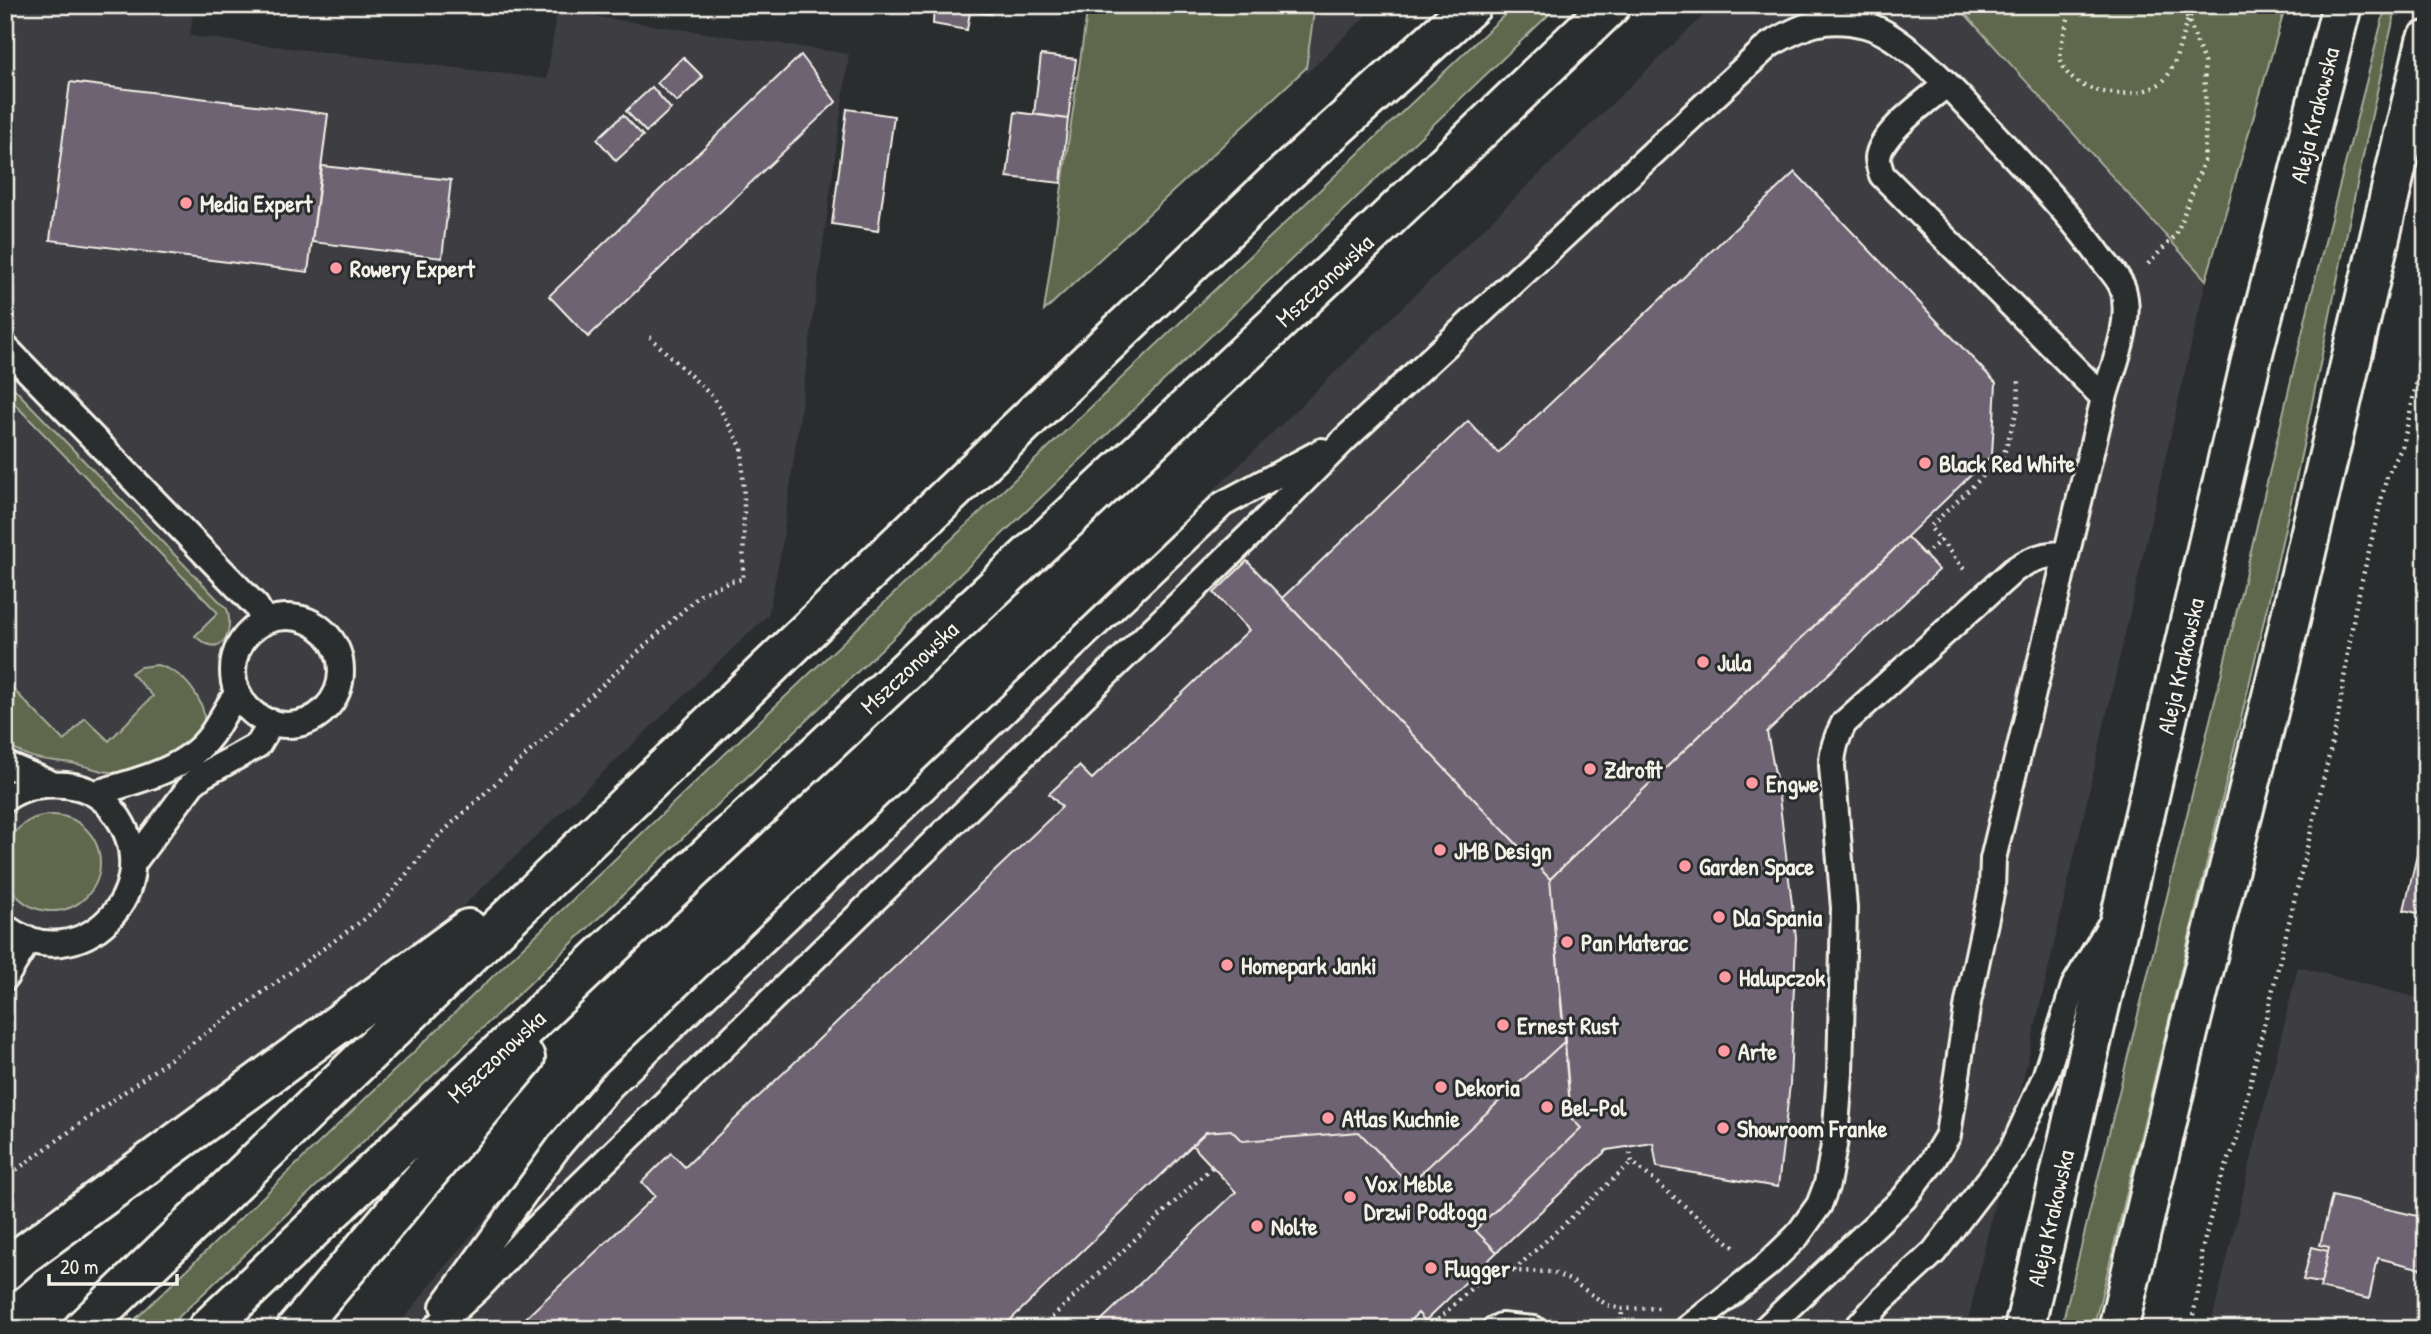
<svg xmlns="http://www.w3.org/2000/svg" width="2431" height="1334" viewBox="0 0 2431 1334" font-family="'Patrick Hand',sans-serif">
<rect width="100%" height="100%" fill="#2a2d2e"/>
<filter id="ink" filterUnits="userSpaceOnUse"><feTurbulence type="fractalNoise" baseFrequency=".0143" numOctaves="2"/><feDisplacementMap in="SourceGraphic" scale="14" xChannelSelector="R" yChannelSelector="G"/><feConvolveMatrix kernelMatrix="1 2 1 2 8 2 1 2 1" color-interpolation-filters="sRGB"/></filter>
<g filter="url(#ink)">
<path fill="#3e3d43" d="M5,5H194L190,36L547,79L557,11L849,54L782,546L768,615L440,928L5,1252Z
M1315,5H1377L1306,74V68Z
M1714,5H1957L2206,280L1966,1329H396L442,1270L553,1139L659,1028Z
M2298,967L2426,1000V1329H2210Z"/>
<path fill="#5e674e" stroke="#a9ac9b" stroke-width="2" d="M1088,5H1315L1306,68L1044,311Z
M1515,5H1559L166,1329H125L687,790Z
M1957,5H2286L2206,280Z
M2386,5H2397C2358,165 2329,328 2294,488C2236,748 2172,1007 2109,1266L2093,1329H2061L2233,627L2309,304Z
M5,379L227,609C232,621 229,650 210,645C204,644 199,639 195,636L218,613L5,394Z
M157,665C175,670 185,678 195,693C218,729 194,743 164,758C155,762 145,768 134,770C107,777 95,767 71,763C43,759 29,761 5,742V681L64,741L85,718L109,741L153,696L131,673L140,667Z
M4 863a48 48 0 1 1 96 0a48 48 0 1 1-96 0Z"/>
<path fill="#6e6373" stroke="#f4f1e8" stroke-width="2" d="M931,5H993L991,14L970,12L967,30L933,24L934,6Z
M801,55L836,102L588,337L549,296Z
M1041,55L1076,59L1068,119L1034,114Z
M683,57L703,77L677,102L657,83Z
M70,82L328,114L308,272L50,240Z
M652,87L671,109L646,132L626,111Z
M847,109L894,116L878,231L832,224Z
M1015,112L1068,119L1061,183L1007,177Z
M623,115L643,136L616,161L597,139Z
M322,166L451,180L442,258L312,242Z
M1795,172L1996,383L1992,455L1550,879L1282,598L1468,421L1498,453Z
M1907,537L1939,570L1767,732L1778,789L1796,937L1790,1084L1778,1187L1657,1167L1653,1143L1607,1150L1497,1252L1475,1230L1581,1128L1571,1118L1550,879Z
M1247,561L1550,879L1565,1041L1409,1184L1359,1132L1242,1141L1231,1130L1206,1132L1001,1329H514L655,1196L642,1182L671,1153L685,1167L1062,807L1049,794L1079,766L1092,779L1249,630L1214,593Z
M2426,817V915L2404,910Z
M1565,1041L1571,1118L1581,1128L1475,1230L1497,1252L1425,1321L1418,1313L1401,1329H1092L1236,1192L1192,1145L1206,1132L1231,1130L1242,1141L1359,1132L1409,1184Z
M2332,1196L2426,1218V1270L2378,1258L2369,1299L2320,1288L2329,1247L2320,1245Z
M2312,1247L2328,1251L2321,1283L2303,1280Z"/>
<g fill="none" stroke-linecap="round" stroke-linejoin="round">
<defs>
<path id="service" d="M1947,84C1928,100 1880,133 1878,158C1878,164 1880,169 1882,175L2104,398
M5,347L256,606L265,622
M233 671a54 54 0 1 1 108 0a54 54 0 1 1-108 0Z
M5,764L50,783
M96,793C136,781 185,771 211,735C221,721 227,706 238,693
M5,799C23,785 44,783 66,785C87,787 103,796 115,813C171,889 79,982 5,927
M133,863L192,784L203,775L258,745L272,722
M5,978L29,939
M443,1306L560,1145L611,1086L1223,504L1322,451
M434,1329L478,1289L525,1239L1250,535L1345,439L1769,45C1803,25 1825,15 1865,25C1885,30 1903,45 1919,58C1948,83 1974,113 2001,142C2036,180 2072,217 2102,259C2109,268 2120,279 2123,289C2133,323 2113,366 2104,398L1993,859L1992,889L1968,1002L1948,1135L1932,1162L1904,1198L1765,1329
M1495,1329L1501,1326L1534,1329
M1687,1329L1767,1265L1797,1236L1819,1205L1827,1184L1835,1140L1840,1073L1844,908L1832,766C1832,750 1836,738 1844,723L2014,570C2031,558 2046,554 2066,554
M1856,1329L1882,1300L1934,1252L2012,1150L2045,1077L2074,986L2109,927"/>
<path id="secondary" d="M5,1271L23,1255L468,929
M83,1329L588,841L1276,182L1472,5
M207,1329L666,895L1333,271L1611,5
M296,1329L525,1058
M2024,1329L2251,361L2342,5
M2118,1329L2188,1033L2276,680L2426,41"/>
</defs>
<use href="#service" stroke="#f4f1e8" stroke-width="30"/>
<use href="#secondary" stroke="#f4f1e8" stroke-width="44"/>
<path stroke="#f4f1e8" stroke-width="4.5" stroke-dasharray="2 5" stroke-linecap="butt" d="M2070,5C2070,24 2056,45 2062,63C2072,97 2143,103 2165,79C2178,64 2180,36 2189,18C2191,14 2195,9 2198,5
M2148,264L2176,235L2204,161L2206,119L2204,62L2183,5
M1924,555L1941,540
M1964,569L1930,527L2003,457L2018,408L2019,379
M1629,1146L1632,1162L1735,1248
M5,1178L363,920L384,902L434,840L701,594L730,581L743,579L744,502L742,448L714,398L650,337
M1514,1270L1632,1162
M1046,1329L1047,1322L1212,1167
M1428,1329L1480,1280L1513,1271L1552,1272L1572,1281L1607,1305L1622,1309L1659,1308
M1621,1329L1622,1309
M2190,1329L2203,1268L2201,1254L2218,1187L2236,1142L2337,723L2355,609L2387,476L2403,445L2426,339"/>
<use href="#service" stroke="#2a2d2e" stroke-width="24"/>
<use href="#secondary" stroke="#2a2d2e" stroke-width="38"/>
</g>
</g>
<g fill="#ff9aa2" stroke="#2a2d2e" stroke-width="2.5">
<circle cx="186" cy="203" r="7"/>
<circle cx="336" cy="268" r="7"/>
<circle cx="1925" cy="463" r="7"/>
<circle cx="1703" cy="662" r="7"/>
<circle cx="1590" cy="769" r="7"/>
<circle cx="1752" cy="783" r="7"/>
<circle cx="1440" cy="850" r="7"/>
<circle cx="1685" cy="866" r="7"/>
<circle cx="1719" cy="917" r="7"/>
<circle cx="1567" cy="942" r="7"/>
<circle cx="1227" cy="965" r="7"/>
<circle cx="1725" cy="977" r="7"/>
<circle cx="1503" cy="1025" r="7"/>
<circle cx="1724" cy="1051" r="7"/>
<circle cx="1441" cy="1087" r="7"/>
<circle cx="1547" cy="1107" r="7"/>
<circle cx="1328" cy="1118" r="7"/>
<circle cx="1723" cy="1128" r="7"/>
<circle cx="1350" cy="1197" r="7"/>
<circle cx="1257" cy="1226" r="7"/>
<circle cx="1431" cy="1268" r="7"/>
</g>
<g text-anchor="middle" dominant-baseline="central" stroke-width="6" stroke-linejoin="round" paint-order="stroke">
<g font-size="24" fill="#f4f1e8" stroke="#2a2d2e">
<text transform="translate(2314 115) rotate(-76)">Aleja Krakowska</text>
<text transform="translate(1324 280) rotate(-43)">Mszczonowska</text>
<text transform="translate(2180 666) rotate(-77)">Aleja Krakowska</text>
<text transform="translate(909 667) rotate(-43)">Mszczonowska</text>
<text transform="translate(496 1056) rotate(-43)">Mszczonowska</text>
<text transform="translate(2050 1218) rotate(-77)">Aleja Krakowska</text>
</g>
<g font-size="24" font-weight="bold" fill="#f4f1e8" stroke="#2a2d2e" text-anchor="start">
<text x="200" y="203">Media Expert</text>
<text x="350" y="268">Rowery Expert</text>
<text x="1939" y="463">Black Red White</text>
<text x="1717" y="662">Jula</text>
<text x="1604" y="769">Zdrofit</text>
<text x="1766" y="783">Engwe</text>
<text x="1454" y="850">JMB Design</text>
<text x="1699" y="866">Garden Space</text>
<text x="1733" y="917">Dla Spania</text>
<text x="1581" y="942">Pan Materac</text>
<text x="1241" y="965">Homepark Janki</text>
<text x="1739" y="977">Halupczok</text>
<text x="1517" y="1025">Ernest Rust</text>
<text x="1738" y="1051">Arte</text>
<text x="1455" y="1087">Dekoria</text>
<text x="1561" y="1107">Bel-Pol</text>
<text x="1342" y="1118">Atlas Kuchnie</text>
<text x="1737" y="1128">Showroom Franke</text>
<text x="1364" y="1183">Vox Meble<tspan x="1364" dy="28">Drzwi Podłoga</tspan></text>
<text x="1271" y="1226">Nolte</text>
<text x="1445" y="1268">Flugger</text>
</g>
</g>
<rect width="2431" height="1334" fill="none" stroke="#2a2d2e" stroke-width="28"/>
<rect x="14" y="14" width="2403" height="1306" fill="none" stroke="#f4f1e8" stroke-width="2.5" filter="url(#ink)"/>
<path d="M49 1274v10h128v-10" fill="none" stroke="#f4f1e8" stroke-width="3.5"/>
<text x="60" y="1274" font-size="21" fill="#f4f1e8" stroke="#2a2d2e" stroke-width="5" paint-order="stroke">20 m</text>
</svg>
